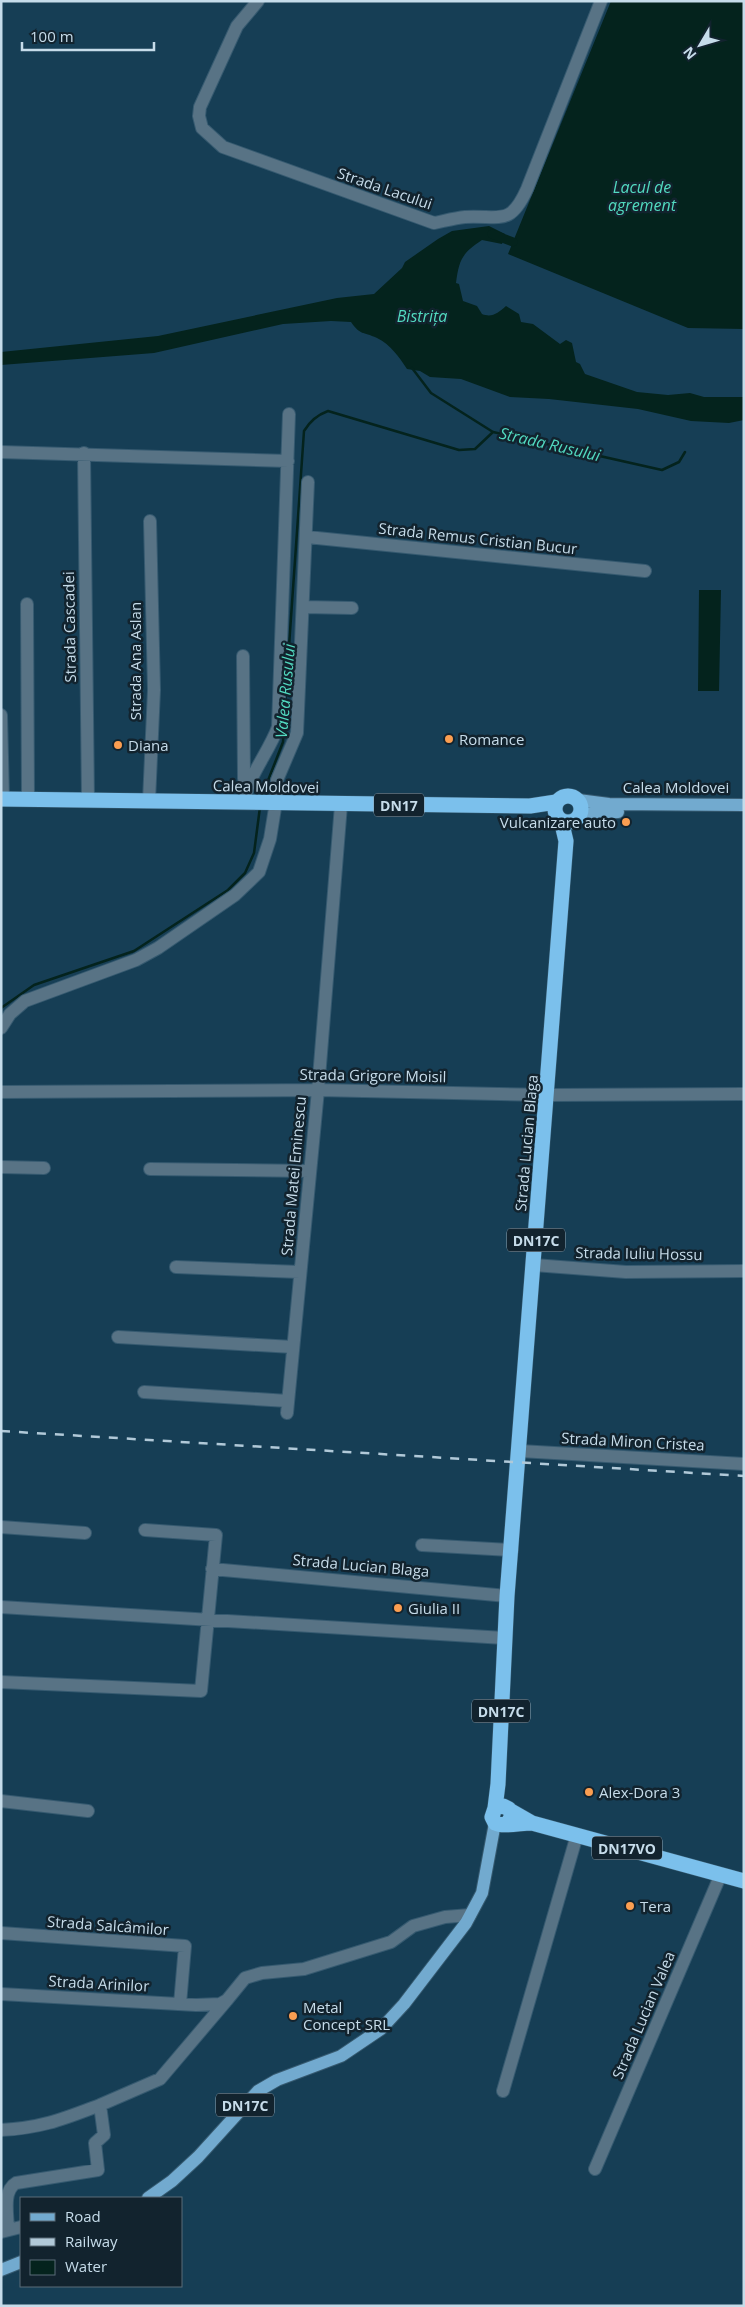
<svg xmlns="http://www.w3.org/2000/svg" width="745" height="2307" viewBox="0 0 745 2307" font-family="'Open Sans',sans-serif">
<rect width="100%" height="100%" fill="#163e55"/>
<path fill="#04231d" d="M611,1H744V329L688,328L508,254Z
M489,226L505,234L502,244L482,240C462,253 459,260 456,283L459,284L463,301L477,306L482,314C492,318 498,313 506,306L519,314L521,322L533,324L560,344L566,340L572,343L576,362L580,364L585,374L637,392L668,395L690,393L704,397H744V420L729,423L691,421L638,409L549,399L510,397L461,379L430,377L420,371L407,369C399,357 391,345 377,338C362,331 361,336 351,322L331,321L283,324L154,353L1,365V352L158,336L337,298L374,294L402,268L405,262L438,239L452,231Z
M699,590H721L719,691H698Z"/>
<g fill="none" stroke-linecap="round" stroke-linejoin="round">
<path stroke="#04231d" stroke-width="2.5" d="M412,368L431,393L493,432L662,470L679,462L685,452
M284,718L304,431C310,421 317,415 328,411L459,450L475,449L493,432
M262,796L283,742L284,726
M1,1008L34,985L134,951L228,890L245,873L254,853L260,807"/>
<path stroke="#04231d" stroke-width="9" d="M492,234L513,242"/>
<defs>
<path id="minor" d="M258,1L237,26L200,107L199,116L202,128L223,147L434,223C444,221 455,218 465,217C500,215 510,227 527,189L601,1
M1,452L288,461
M84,453L88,801
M307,537L645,571
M27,604L28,800
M304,607L352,608
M243,656L244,778L246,792
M1,715L3,799
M149,801L154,690L150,521
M244,802C248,776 269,752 278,727L289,414
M1,1028L10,1014L25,1001L136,960L158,948L235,895L259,872L270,839L276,802L277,780L297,733L308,482
M1,1092L318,1090L548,1095L744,1094
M1,1167L44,1168
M150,1169L310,1171
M534,1265L626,1272L744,1271
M176,1267L300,1272
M118,1337L293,1347
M144,1392L288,1401
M287,1413L318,1090L341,805
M520,1451L744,1464
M1,1527L85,1533
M422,1545L512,1550
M212,1569L507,1596
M1,1607L504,1638
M1,1682L201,1691L216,1535L145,1530
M1,1801L88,1811
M1,1933L185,1946L180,2004
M1,1994L196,2005L220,2004L227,2000L245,1978L262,1973L304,1969L391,1942L413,1926L445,1917L470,1915
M503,2091L577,1835
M100,2105L160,2079L227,2000
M1,2130C42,2128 63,2119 100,2105L104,2135L95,2143L98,2170L16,2183C2,2191 8,2216 8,2230
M595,2169L721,1874
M1,2232L21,2227"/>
<path id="major" d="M578,800L609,804L744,805
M581,814L618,812
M148,2198L172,2181L198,2157L258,2091L277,2080L341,2056L381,2029L404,2004L466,1923L482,1893L495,1823
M1,2270L21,2262"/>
<path id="highway" d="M555 809a13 13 0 1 1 26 0a13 13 0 1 1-26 0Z
M1,799L530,806L556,802
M495,1808L498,1784L507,1596L566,841L561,820
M511,1811L532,1823L744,1881
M508,1823L512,1815L509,1809L503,1806L495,1808L492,1817L495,1823C503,1827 521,1823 531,1823"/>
</defs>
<use href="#minor" stroke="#365a70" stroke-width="14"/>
<use href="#major" stroke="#365a70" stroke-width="14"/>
<use href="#highway" stroke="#365a70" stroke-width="16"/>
<use href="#minor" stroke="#587385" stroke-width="12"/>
<use href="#major" stroke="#72aacf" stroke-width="12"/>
<use href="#highway" stroke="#7bc0ec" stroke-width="15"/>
<path stroke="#b1c9d8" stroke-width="2.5" stroke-dasharray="9 9" stroke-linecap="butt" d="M1,1431L744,1476"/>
</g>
<g fill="#fb9e51" stroke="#12232e" stroke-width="2">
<circle cx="449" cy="739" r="5"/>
<circle cx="118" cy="745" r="5"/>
<circle cx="626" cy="822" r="5"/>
<circle cx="398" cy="1608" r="5"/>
<circle cx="589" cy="1792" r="5"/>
<circle cx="630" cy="1906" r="5"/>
<circle cx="293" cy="2016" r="5"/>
</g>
<g text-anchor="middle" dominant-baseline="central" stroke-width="5" stroke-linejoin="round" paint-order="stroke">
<g fill="#12232e" stroke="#90a4b2" stroke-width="1">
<rect x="374" y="793.5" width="50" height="23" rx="4"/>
<rect x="507" y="1228.5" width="58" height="23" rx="4"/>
<rect x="472" y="1699.5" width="58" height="23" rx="4"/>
<rect x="592" y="1836.5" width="70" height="23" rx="4"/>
<rect x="216" y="2093.5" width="58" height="23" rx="4"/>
</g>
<g font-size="14" font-weight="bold" fill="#c6dcea">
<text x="399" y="805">DN17</text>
<text x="536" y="1240">DN17C</text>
<text x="501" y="1711">DN17C</text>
<text x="627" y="1848">DN17VO</text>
<text x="245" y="2105">DN17C</text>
</g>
<g font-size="15" fill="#c6dcea" stroke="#12232e">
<text transform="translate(385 188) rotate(19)">Strada Lacului</text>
<text transform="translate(478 538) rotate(6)">Strada Remus Cristian Bucur</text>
<text transform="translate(69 627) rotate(-91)">Strada Cascadei</text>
<text transform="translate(135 661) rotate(-90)">Strada Ana Aslan</text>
<text transform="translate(266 786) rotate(1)">Calea Moldovei</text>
<text x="676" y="787">Calea Moldovei</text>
<text transform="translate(373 1075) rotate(1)">Strada Grigore Moisil</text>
<text transform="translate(526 1143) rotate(-85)">Strada Lucian Blaga</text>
<text transform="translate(293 1176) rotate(-85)">Strada Matei Eminescu</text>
<text transform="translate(639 1253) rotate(1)">Strada Iuliu Hossu</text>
<text transform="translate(633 1441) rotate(3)">Strada Miron Cristea</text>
<text transform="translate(361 1565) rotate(5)">Strada Lucian Blaga</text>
<text transform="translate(108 1925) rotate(4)">Strada Salcâmilor</text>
<text transform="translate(99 1983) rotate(3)">Strada Arinilor</text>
<text transform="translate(643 2015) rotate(-67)">Strada Lucian Valea</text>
</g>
<g font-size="15" fill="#c6dcea" stroke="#12232e" text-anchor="start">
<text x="459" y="739">Romance</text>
<text x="128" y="745">Diana</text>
<text x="616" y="822" text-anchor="end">Vulcanizare auto</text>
<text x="408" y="1608">Giulia II</text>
<text x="599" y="1792">Alex-Dora 3</text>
<text x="640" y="1906">Tera</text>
<text x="303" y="2007">Metal<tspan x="303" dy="17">Concept SRL</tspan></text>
</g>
<g font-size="16" font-style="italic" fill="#52dac0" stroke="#12232e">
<text x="642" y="187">Lacul de<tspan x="642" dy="18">agrement</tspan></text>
<text x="422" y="316">Bistrița</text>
<text transform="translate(550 444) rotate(13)">Strada Rusului</text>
<text transform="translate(285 691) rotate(-85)">Valea Rusului</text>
</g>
</g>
<rect width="745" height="2307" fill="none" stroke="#c6dcea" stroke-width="5"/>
<rect x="20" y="2197" width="162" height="90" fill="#12232e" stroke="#5a6d79"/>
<rect x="30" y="2213" width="25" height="8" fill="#72aacf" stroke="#5a6d79"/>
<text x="65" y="2222" font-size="15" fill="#c6dcea">Road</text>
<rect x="30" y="2238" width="25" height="8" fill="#b1c9d8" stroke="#5a6d79"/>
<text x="65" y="2247" font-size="15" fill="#c6dcea">Railway</text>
<rect x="30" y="2260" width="25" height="15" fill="#04231d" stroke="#5a6d79"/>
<text x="65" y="2272" font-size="15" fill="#c6dcea">Water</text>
<g transform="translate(700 45) rotate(232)" stroke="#12232e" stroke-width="4" paint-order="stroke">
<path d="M0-4L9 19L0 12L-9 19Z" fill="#c6dcea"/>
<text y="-8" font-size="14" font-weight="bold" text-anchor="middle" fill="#c6dcea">N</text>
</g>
<path d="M22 42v8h132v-8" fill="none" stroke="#c6dcea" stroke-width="2.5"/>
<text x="30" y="42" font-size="15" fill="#c6dcea" stroke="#12232e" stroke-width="4" paint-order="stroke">100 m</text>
</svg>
